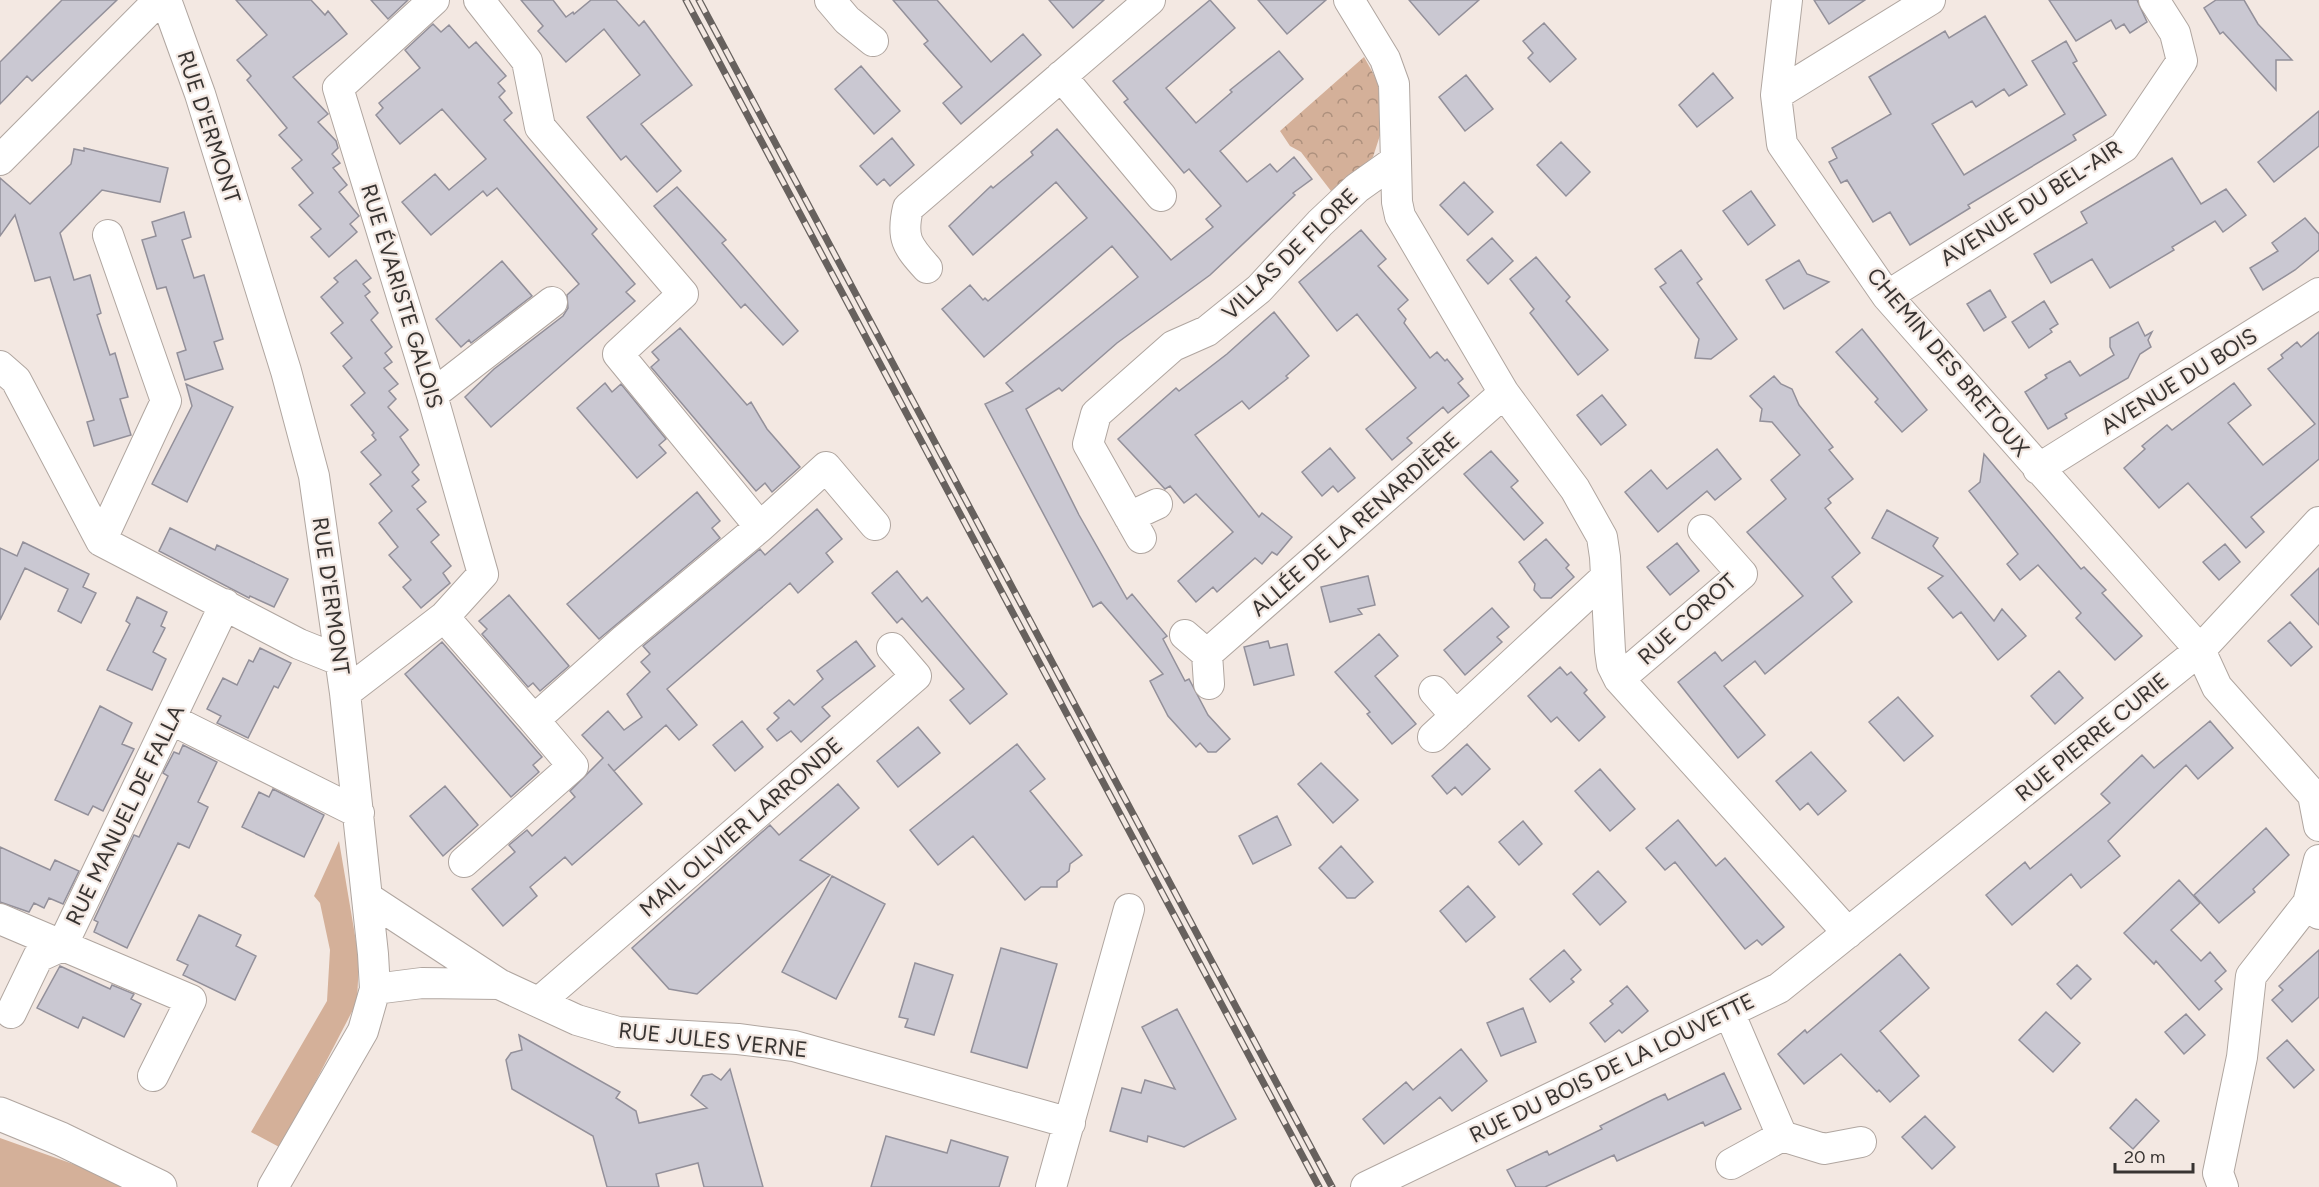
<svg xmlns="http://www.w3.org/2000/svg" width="2319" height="1187" viewBox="0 0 2319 1187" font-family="Figtree,sans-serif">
<defs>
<pattern id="park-crowns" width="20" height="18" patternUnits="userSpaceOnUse" patternTransform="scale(1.5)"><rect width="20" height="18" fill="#d4b099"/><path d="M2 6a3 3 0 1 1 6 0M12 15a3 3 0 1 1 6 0" fill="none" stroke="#ad907d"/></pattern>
</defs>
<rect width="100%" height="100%" fill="#f3e8e2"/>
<path fill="#d4b099" d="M339,841L359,959L357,1002L281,1148L251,1132L327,1001L330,950L320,903L314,896Z
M0,1138L118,1180L130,1187H0Z"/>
<path fill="url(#park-crowns)" d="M1364,57L1378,82L1382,129L1373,157L1331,191L1301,152L1290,146L1280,131Z"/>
<path fill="#cac8d2" stroke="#93909a" stroke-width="1.5" d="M62,0H117L32,81L27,76L0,104V62Z
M236,0H311L325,15L328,11L347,34L293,77L328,114L318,122L336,141L338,148L332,154L340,163L333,168L347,185L339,192L359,216L350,224L357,232L329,257L311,237L321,229L299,205L313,193L292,168L302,160L279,135L287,128L247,80L251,76L237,60L267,35Z
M371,0H408L388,19Z
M521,0H553L566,17L573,12L574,14L591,0H616L639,26L644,21L692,85L641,124L681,171L657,192L626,156L621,160L587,117L640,75L604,29L566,62L538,31L543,26Z
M893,0H937L991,62L1023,34L1041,55L961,124L943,103L962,87L924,44L928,41Z
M1049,0H1104L1073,28Z
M1210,0L1235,28L1166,88L1196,123L1232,92L1230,90L1279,51L1303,79L1220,151L1247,182L1270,164L1277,172L1294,157L1312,179L1293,193L1295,195L1210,275L1117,343L1062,391L1059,388L1026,409L1079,515L1127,599L1132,594L1167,636L1163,639L1185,681L1189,679L1208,715L1230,739L1216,752H1208L1200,743L1196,747L1168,716L1150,681L1163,674L1101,602L1093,607L985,404L1013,391L1006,383L1138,277L1112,246L984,357L942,309L970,285L983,300L985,298L988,301L1087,218L1056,182L973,255L949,226L991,186L993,188L1033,155L1031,152L1057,129L1171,260L1213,227L1206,219L1221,206L1189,169L1184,173L1124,102L1128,99L1113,81Z
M1258,0H1326L1287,34Z
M1409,0H1479L1439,35Z
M1814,0H1865L1829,24Z
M2049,0H2137L2147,22L2130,33L2124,24L2116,29L2111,20L2076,41Z
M2216,0H2244L2258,24L2292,60H2276V90L2223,32L2220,34L2204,8Z
M1985,16L2027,85L2009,96L2004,89L1976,107L1972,101L1932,124L1964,175L2065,114L2032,61L2066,41L2077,61L2073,63L2106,115L2073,135L2076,140L1968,205L1970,208L1910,245L1890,212L1873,222L1847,180L1841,183L1829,162L1837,158L1832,148L1891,114L1869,77L1945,31L1949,38Z
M1544,23L1576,59L1550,82L1528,58L1533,53L1523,41Z
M433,24L441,32L449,25L469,48L476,42L506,76L498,83L505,91L499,97L512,113L504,120L597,229L592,234L635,284L626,292L635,301L491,427L465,397L494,369L563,316L568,308L567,295L579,284L497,188L487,196L483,191L431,235L402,202L435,174L449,190L486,159L442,109L400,144L376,115L383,108L379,103L420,68L405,50Z
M861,66L900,111L874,134L835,89Z
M1713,73L1733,98L1697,127L1679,105Z
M1466,75L1493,109L1465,131L1439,97Z
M2319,111V146L2274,182L2258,162Z
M892,138L914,165L890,186L884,179L877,185L860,166Z
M1561,142L1590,172L1566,196L1537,165Z
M84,148L168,168L160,202L102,190L60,233L74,280L90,275L101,313L97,315L110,355L115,353L128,397L120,399L131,435L94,446L87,422L94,420L50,277L35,281L15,215L0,236V178L30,204L71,164L74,149L84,151Z
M2172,158L2201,204L2226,189L2246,215L2223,232L2215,221L2172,247L2174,250L2110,288L2092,259L2051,283L2034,254L2087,223L2081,212Z
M1464,182L1493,212L1468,235L1440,205Z
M677,187L726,240L722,243L798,331L783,345L745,304L741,308L654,206Z
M1751,191L1775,225L1748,245L1723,211Z
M184,212L191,237L182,240L194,278L204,275L223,339L214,342L223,369L185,380L177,353L186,350L174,312L166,287L157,289L142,240L156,236L152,222Z
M2305,218L2319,234V250L2295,270L2263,290L2250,268L2278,251L2272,243Z
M1361,230L1386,259L1378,266L1408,300L1398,309L1406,319L1404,323L1430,358L1437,352L1445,361L1447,359L1463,379L1458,383L1469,396L1448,413L1443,407L1407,438L1412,443L1392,460L1366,429L1416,388L1357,314L1337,331L1299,282Z
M1492,238L1513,261L1488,284L1467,260Z
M1681,250L1702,279L1697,283L1737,339L1711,359L1695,358L1699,339L1660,287L1666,283L1655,269Z
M1536,257L1570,297L1566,301L1608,350L1578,375L1530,313L1534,309L1510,279Z
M356,260L371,278L363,284L370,292L365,296L378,313L371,320L392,347L385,353L392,362L384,368L398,384L389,391L396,399L388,407L408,430L400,437L419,465L412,472L419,480L412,486L426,502L417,509L439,535L431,542L451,566L443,573L450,583L421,608L403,587L411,580L389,555L398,547L379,523L392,511L370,484L381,475L361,452L376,440L372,435L374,433L351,405L365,393L343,366L352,358L331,333L343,323L321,297L338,282L334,278Z
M1799,260L1807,274L1829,282L1784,309L1766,280Z
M502,261L532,296L471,343L469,340L461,347L436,319Z
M1990,290L2006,317L1984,331L1967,304Z
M2044,301L2058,324L2050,329L2052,332L2029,348L2012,322Z
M1274,312L1309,356L1286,376L1288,378L1249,409L1242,401L1195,435L1259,517L1262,513L1292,537L1277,555L1272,552L1262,564L1255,558L1217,592L1213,587L1196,602L1178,581L1233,532L1196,494L1184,503L1170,486L1165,489L1118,439L1176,388L1179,391L1227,354Z
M2138,322L2145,336L2152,332L2148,340L2151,347L2140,354L2128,378L2065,414L2067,418L2048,429L2025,392L2047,378L2045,375L2070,361L2080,376L2114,355L2110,347V338Z
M680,328L747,405L751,402L767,429L800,467L772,492L765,483L756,491L651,367L659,360L652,352Z
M1862,329L1927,410L1902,432L1875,402L1878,399L1836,352Z
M2319,332V459L2251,517L2264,532L2246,548L2188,483L2159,508L2124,468L2145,449L2142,446L2167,425L2172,430L2234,383L2251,405L2228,423L2263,465L2315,424L2268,369L2283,358L2281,355L2297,342L2301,347Z
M1774,376L1781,384L1792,389L1799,405L1833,447L1829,450L1853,479L1828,499L1831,503L1825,508L1860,553L1832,577L1852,602L1765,674L1755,661L1724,686L1765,735L1738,758L1678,682L1715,652L1722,661L1803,596L1747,532L1786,499L1771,480L1800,455L1772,422L1760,421L1762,409L1750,396Z
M605,383L612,392L621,384L666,439L659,445L666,453L637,478L577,408Z
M186,384L233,407L187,502L152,484L192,406Z
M1602,395L1626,425L1601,445L1577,415Z
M1330,448L1355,478L1338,492L1333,486L1322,496L1302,472Z
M1717,449L1741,479L1715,500L1707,491L1658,532L1625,492L1651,470L1667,489Z
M1491,451L1518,481L1511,487L1543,523L1524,540L1464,474Z
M1984,454L2081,569L2084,567L2106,590L2102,593L2142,636L2115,660L2076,618L2081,613L2038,565L2020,580L2007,564L2018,554L1969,491L1980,482Z
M697,492L720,521L712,528L720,538L599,639L567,604Z
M817,509L842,539L826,553L833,562L798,593L790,583L667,689L697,725L679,740L666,725L614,771L608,764L642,804L572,865L565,857L530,887L537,896L503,926L472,889L515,852L509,845L527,830L532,836L575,797L570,791L603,758L582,735L608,711L624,730L642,717L627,694L650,672L641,662L650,654L643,646L760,549L765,555Z
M1887,510L1938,538L1933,546L1994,621L2002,609L2026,636L1998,660L1961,612L1953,618L1928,588L1943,576L1872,538Z
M170,528L215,550L217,545L288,579L274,607L250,596L249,598L159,551Z
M1546,539L1569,565L1566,568L1574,577L1551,598H1541L1534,590L1535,584L1519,562Z
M23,542L89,574L83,587L96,593L81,623L58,611L68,589L25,568L0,620V548L17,556Z
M1677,543L1699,571L1670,595L1647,567Z
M2225,544L2240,562L2219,580L2203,562Z
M2319,568V625L2291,595Z
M897,571L922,602L927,597L1007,694L970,724L950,700L964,689L902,618L897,623L872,593Z
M1368,576L1375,605L1358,609L1362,614L1330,622L1321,587Z
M509,595L569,666L540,691L533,683L528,687L482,634L487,629L479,621Z
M137,597L167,612L161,626L165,628L153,652L166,659L152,690L107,670L130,624L126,621Z
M1492,608L1509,627L1497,637L1502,642L1465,675L1444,650Z
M2290,622L2312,647L2291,666L2268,641Z
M1379,634L1398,656L1375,676L1416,724L1392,744L1367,714L1370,712L1335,672Z
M856,641L875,666L822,707L830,716L801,742L791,731L777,741L767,729L779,718L774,713L789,700L794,705L823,679L817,671Z
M1268,641L1270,648L1287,644L1294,675L1254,685L1244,647Z
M442,642L542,757L533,765L539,772L511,797L405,674Z
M260,648L291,663L278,688L274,686L248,738L217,723L221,716L207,709L223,678L237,685L249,660L253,662Z
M1560,667L1567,675L1571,672L1587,690L1584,693L1605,717L1579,741L1557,717L1551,722L1528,696Z
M2059,671L2083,698L2055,724L2031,696Z
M1898,697L1933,736L1904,761L1869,722Z
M100,706L132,723L122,744L134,749L103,811L93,806L88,815L55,800Z
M742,721L763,747L735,771L713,745Z
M2210,721L2233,748L2198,779L2186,765L2108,841L2120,856L2081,888L2071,874L2012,925L1986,895L2025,862L2030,869L2110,803L2101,794L2142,755L2154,768Z
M918,727L940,753L898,787L877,761Z
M1017,744L1045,779L1030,791L1082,855L1070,864L1069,871L1057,881V887H1041L1025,900L973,836L938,865L910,830Z
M1467,744L1490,769L1462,795L1455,787L1447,794L1432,776Z
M183,745L217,762L198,802L208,807L189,848L178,843L127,948L94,932L98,922L94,920L134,835L139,837L168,776L163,773L174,752L179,754Z
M1811,752L1846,791L1818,815L1808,803L1800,810L1776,781Z
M1321,763L1358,800L1333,823L1298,784Z
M1600,769L1635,809L1610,831L1575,791Z
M838,784L859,808L800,860L830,875L697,994L669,989L632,948L770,825L779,835Z
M445,786L478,825L443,856L410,816Z
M273,789L324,815L304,857L242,827L259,792L269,797Z
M1277,816L1291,845L1253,864L1239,836Z
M1678,820L1716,866L1725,858L1784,927L1762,945L1757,940L1745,949L1675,862L1665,870L1646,848Z
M1523,821L1542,844L1519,865L1499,842Z
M2266,828L2289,855L2253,889L2255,892L2219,923L2194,895Z
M1341,846L1373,882L1355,898H1347L1319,868Z
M0,847L50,870L55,860L79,871L63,904L49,898L44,908L34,903L29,912L0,902Z
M1598,871L1626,902L1600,925L1573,894Z
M832,876L885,904L836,999L782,972Z
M2179,880L2200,903L2171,930L2201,961L2210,952L2226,971L2215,981L2222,989L2199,1010L2156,961L2154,964L2124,933Z
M1468,886L1495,917L1466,942L1440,911Z
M199,915L241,935L236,946L256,956L235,1000L183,975L188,965L177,960Z
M1001,948L1057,964L1027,1068L971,1052Z
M1564,950L1581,970L1571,979L1574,982L1550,1002L1530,979Z
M2319,950V997L2292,1022L2272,1000L2283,990L2279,986Z
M1900,954L1929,988L1880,1031L1919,1076L1890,1102L1879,1090L1877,1092L1841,1054L1804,1084L1778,1054L1805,1030L1807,1033Z
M915,963L953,975L934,1035L905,1027L908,1019L899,1017Z
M2077,965L2091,979L2071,999L2057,984Z
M60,966L110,989L112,985L134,994L131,999L141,1004L124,1037L83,1017L78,1028L37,1008Z
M1627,986L1648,1011L1622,1033L1619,1030L1605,1042L1590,1023L1613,1004L1610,1001Z
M1523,1008L1536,1042L1501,1056L1487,1023Z
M1177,1009L1236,1119L1184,1147L1148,1136L1147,1142L1110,1131L1122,1088L1141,1093L1145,1080L1175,1089L1142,1027Z
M2046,1012L2080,1043L2053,1072L2019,1040Z
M2186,1014L2205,1035L2184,1054L2165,1032Z
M519,1035L620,1092L616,1098L636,1111L639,1123L707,1108L691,1095L703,1076L712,1074L721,1080L730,1069L763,1187H704L698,1163L656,1174L659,1187H607L593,1136L512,1089L506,1060L511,1053L522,1050Z
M2287,1040L2314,1070L2294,1088L2267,1058Z
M1461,1049L1487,1081L1452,1111L1440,1097L1384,1144L1363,1119L1406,1082L1413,1090Z
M1724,1073L1741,1109L1705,1126L1703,1122L1617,1161L1614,1155L1545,1187H1516L1507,1170L1547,1151L1549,1155L1602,1129L1600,1126L1654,1099L1665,1094L1668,1100Z
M2136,1099L2159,1121L2133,1149L2110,1128Z
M1925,1116L1955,1147L1932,1169L1902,1137Z
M886,1136L947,1153L951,1140L1008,1157L999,1187H871Z"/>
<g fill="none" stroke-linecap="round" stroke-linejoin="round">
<defs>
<path id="street" d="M166,0L200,94L286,371L314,476L345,693L373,954L375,989L363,1031L273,1187
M434,0L338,88L432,395L483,574L444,617L534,720L625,639L760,527L618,354L683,294L540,127L527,61L479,0
M830,0L847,20L873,41
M1349,0L1385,59L1394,84L1397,202L1400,216L1504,393L1575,489L1602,537L1605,557L1610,651L1612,665L1619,679L1848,933
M1787,0L1776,95L1782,144L1887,296L2200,650L2217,687L2313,795L2319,826
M1061,76L1161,196
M1776,95L1930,0
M0,160L159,0
M927,268C907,246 901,238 908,208L1150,0
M1887,296L2124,147L2182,61L2175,33L2154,0
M0,366L16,380L101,541L299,644L339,660
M432,395L552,302
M2038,469L2319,293
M1129,517L1157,504
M760,527L826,467L875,525
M1141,538L1088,444L1096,414L1173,346L1207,331L1259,289L1320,223L1357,188L1395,161
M101,541L166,401L108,235
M1185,635L1207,654L1209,684
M1207,654L1504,393
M1619,679L1742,574L1703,530
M1434,691L1456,716
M345,693L444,617
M172,720L359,813
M1433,737L1606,577
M2319,860L2308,903L2319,914
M464,862L573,766L534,720
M368,898L499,984L577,1020L618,1032L738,1039L794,1046L1070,1123
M0,919L191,1000L153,1076
M375,989L422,983L499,984
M539,1002L916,676L892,648
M1729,1012L1782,1136L1824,1149L1861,1142
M11,1013L38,957L62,946L225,604
M1731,1164L1782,1136
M1051,1187L1129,909
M1366,1187L1779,988L2200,650L2319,522
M2223,1187L2218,1173L2242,1057L2251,976L2308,903"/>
<path id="secondary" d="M0,1114L61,1139L160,1187"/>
</defs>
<use href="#street" stroke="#b0a6a0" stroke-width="32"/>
<use href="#secondary" stroke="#b0a6a0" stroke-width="35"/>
<use href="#street" stroke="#fff" stroke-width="30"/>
<use href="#secondary" stroke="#fff" stroke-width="33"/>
<defs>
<path id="rail" d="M686,0L1319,1187
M699,0L1332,1187"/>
</defs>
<use href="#rail" stroke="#67615e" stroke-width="7"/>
<use href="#rail" stroke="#f3e8e2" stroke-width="4.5" stroke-dasharray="14" stroke-linecap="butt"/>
</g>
<g text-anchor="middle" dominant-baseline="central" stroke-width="4.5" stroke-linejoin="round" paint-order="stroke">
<g font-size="22" fill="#383432" stroke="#f3e8e2">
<text transform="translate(209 127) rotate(72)">RUE D'ERMONT</text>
<text transform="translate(2031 203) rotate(-33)">AVENUE DU BEL-AIR</text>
<text transform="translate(1290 254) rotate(-44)">VILLAS DE FLORE</text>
<text transform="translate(402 296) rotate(73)">RUE ÉVARISTE GALOIS</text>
<text transform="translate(1948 362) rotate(50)">CHEMIN DES BRETOUX</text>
<text transform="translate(2179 381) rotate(-32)">AVENUE DU BOIS</text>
<text transform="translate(1355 524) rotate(-41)">ALLÉE DE LA RENARDIÈRE</text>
<text transform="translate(331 596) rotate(82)">RUE D'ERMONT</text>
<text transform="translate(1687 619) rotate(-42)">RUE COROT</text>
<text transform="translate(2092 737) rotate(-39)">RUE PIERRE CURIE</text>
<text transform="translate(125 815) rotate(-64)">RUE MANUEL DE FALLA</text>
<text transform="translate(741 827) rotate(-41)">MAIL OLIVIER LARRONDE</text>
<text transform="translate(713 1040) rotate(6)">RUE JULES VERNE</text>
<text transform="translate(1612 1068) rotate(-26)">RUE DU BOIS DE LA LOUVETTE</text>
</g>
</g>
<path d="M2115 1163v9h78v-9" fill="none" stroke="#383432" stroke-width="3"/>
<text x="2124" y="1163" font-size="18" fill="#383432" stroke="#f3e8e2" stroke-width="4.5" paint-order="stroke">20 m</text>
</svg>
